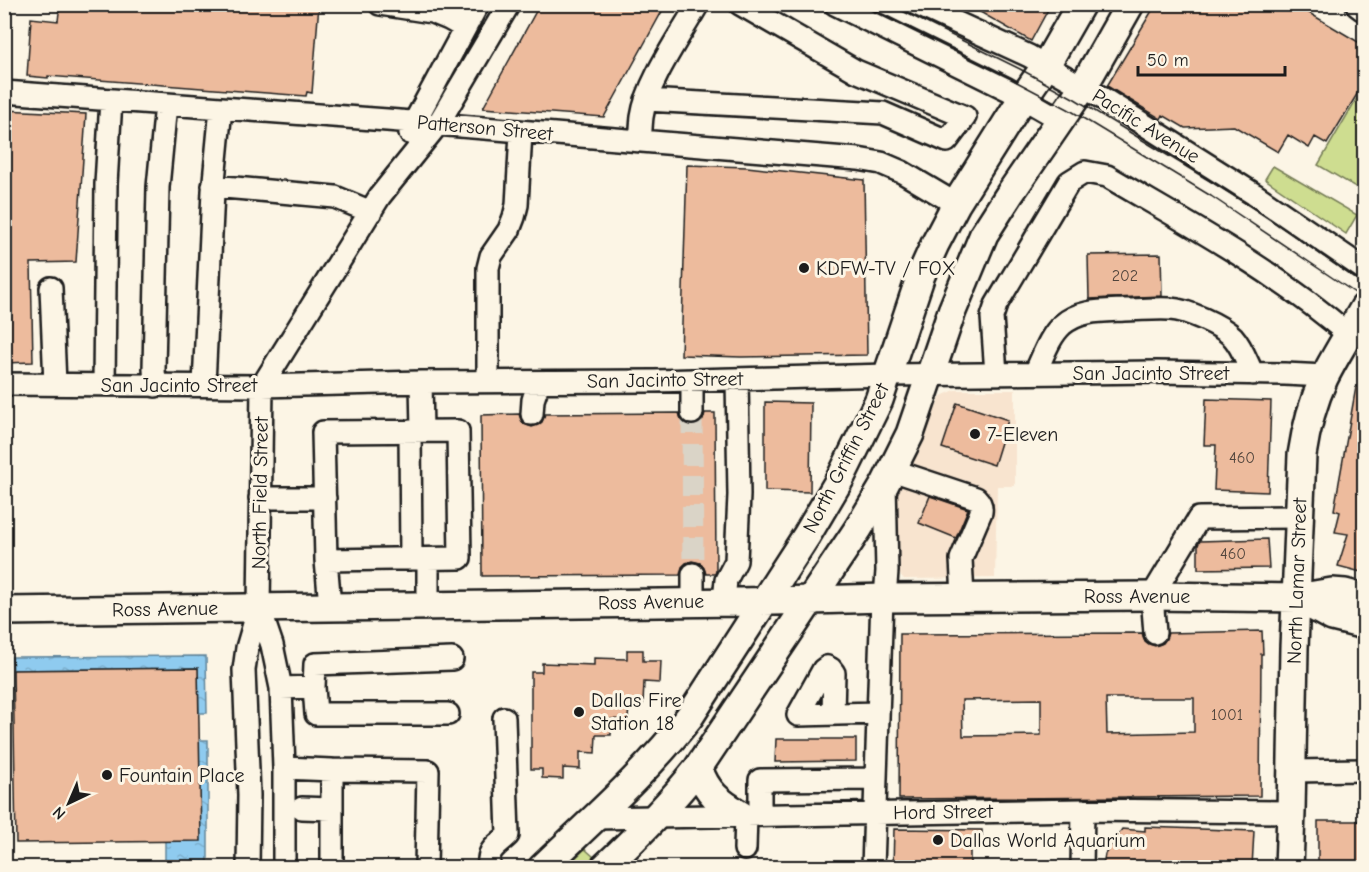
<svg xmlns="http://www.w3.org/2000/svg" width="1369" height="872" viewBox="0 0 1369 872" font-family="'Comic Neue',sans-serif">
<defs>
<pattern id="grass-tufts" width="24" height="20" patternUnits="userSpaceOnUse" patternTransform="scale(1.5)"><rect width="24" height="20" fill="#cedd90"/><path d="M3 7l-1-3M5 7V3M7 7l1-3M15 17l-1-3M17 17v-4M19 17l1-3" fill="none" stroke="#b0bd7c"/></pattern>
<pattern id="water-ripples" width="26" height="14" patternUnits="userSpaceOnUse" patternTransform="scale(1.5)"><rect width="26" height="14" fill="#8fcbef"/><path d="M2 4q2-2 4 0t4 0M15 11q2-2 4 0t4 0" fill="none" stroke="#7baecc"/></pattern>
</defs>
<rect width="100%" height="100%" fill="#fcf5e5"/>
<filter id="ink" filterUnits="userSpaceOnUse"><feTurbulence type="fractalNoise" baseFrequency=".0167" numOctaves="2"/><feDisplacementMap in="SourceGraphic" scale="12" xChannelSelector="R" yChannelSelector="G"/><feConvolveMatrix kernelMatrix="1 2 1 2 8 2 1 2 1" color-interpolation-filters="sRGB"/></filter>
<g filter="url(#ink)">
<path fill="#f8e4cf" d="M955,390H1015V486H997L995,578L904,579L895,569L896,498L941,396Z"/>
<path fill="url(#grass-tufts)" stroke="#757c56" stroke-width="1.5" d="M585,849L594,857L582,867H566Z"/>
<path fill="#cedd90" stroke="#757c56" stroke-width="1.5" d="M1364,86V192L1318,165Z
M1273,166L1357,215L1346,234L1265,179Z"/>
<path fill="url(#water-ripples)" stroke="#61859b" stroke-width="1.5" d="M206,656L207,713H199L198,668L13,670L12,657Z
M199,740H208V867H165V841Z"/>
<path fill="#edbb9d" stroke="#1c1c1c" stroke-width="1.5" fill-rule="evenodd" d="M60,4H319L312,93L307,92L306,96L48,76V78L27,76L31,18L58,21Z
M540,4H666L604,117L483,108Z
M966,4H1051L1031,41Z
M1156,4H1294L1365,46V81L1327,144L1315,137L1309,148L1288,135L1278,152L1234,126L1185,128L1163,115L1161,119L1107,86Z
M4,110L86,114L76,262L31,263L33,362L4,363Z
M687,165L747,167L864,180L867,355L741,357L681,355Z
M1161,254L1162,296L1089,299L1088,255Z
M1356,387H1365V573L1338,566L1348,534L1335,532L1340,512L1334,510Z
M1206,399L1271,401L1268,492L1214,490L1216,445H1204Z
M765,402L811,403L810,492L765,491Z
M957,403L1008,420L994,465L942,448Z
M679,413L681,419L685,424L693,426L699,424L703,420L705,413H715L716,571L715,574H706L704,568L700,563L692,561L686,563L682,567L680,575L482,576L481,415L519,414L521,420L524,424L532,427L538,425L542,422L545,414Z
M930,496L968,509L956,538L919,523Z
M1267,539L1269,568L1198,569V545L1200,541Z
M1262,631L1263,654H1261L1260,796L899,799L900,634L1142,633L1145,641L1149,644L1155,646L1163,643L1166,639L1168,633ZM1106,698H1194V732L1107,734ZM1041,699V735L963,736L962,700Z
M627,650H643V661H661L660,683L644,682L643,704L629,703L628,720L611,719V735H596L595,753L580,752V769L563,768V779L542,778V769H531V672H542V663L594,665V658L627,659Z
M198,668L201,841L16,843L13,670Z
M776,739H856V761L775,762Z
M1318,821H1365V867H1318Z
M1145,827L1254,831L1252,867H1103L1105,854L1122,829L1145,831Z
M894,829L982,830V849H970V867H893Z"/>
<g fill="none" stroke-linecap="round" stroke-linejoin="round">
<path stroke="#dad4c7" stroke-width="21" stroke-dasharray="21 10" stroke-linecap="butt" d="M692,413L693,574"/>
<defs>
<path id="minor" d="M380,4L432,12L449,19L465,28
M835,4L1007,89L1061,120
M916,4L1029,56L1099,96L1254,194L1364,269
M4,92L387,120L858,159L881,163L902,172L956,204
M646,100L883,113L947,141L965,117L856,71L740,4
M410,133L414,123L478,4
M640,140C641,133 641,125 642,117C647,82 680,36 698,4
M213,186L335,197L371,212
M51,288L55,384
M1035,373C1043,357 1049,337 1062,325C1079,310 1102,311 1124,310C1139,310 1155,308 1170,309C1187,310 1221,325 1233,337C1242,347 1247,362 1253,374
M996,374L992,317L996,305L1069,182L1085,172L1107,176C1190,225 1276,271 1349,335
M692,380V413
M488,381V268L491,256L509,230L514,217L517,205L521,132
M421,382L422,431
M4,384L262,386L421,382L654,381L888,375L1157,372L1285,374L1325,376
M104,385L106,184L111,100
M204,385L213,191L221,108
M155,386L154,369L158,187L166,104
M532,414L533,400L539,382
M410,431L411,559
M892,470L976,498C980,502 982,506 981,512L961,559L963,597
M885,484L887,571L885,598
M260,498H325
M428,559V605
M326,560L460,558L458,431L323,432L326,560L330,606
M693,574V602
M724,601L726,580L736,561L739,495L737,379
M259,607L272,645L281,688L284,768V868
M1155,633L1152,596L1199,518L1299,517
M314,687L315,664L452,659
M281,688L314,687L316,714H448
M833,714L834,673L831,669L827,667L823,670L798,715L878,713
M284,768L332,770
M1292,771L1364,770
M302,808L331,809
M760,815V780L876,779
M595,818L1083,810L1291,812
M745,849L746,815
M248,868L249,795L244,670L247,648L259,607L262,386L380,196L438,124L509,4
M332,868V770L428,771L426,868
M489,868C487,848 496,847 508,835L504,718
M873,868L882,598
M1082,868L1083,810"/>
<path id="major" d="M1360,4L1364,7
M1297,598L1332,617L1364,625
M4,611L740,602L885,598L1152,596L1297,598L1332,592L1345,593L1364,598
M698,768C707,793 719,802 741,815
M542,868C593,819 647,772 690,716L807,535L840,479L879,400L921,275L935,244L956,204L1015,110L1046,65L1081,4
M604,868C639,835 669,805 698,768L858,529L885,484L910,434L952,311L984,234L1011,192L1083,87L1130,4
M1289,868L1291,812L1294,648L1302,455C1306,428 1313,402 1324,378C1336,354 1351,331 1364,308"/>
</defs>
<use href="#minor" stroke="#1c1c1c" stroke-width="26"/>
<use href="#major" stroke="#1c1c1c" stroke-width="32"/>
<use href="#minor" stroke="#fcf5e5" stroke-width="21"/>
<use href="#major" stroke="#fcf5e5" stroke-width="27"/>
<path stroke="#1c1c1c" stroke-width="1.5" d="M858,4L1013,80L1068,109L1211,196L1364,299
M888,4L1020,69L1075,99L1218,186L1267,217L1364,285"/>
</g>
</g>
<g fill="#1c1c1c" stroke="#fcf5e5" stroke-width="2">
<circle cx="804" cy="268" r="6"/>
<circle cx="975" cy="434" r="6"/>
<circle cx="579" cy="712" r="6"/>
<circle cx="107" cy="775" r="6"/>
<circle cx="938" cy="840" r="6"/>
</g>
<g text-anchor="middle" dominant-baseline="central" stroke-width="6" stroke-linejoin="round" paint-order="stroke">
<g font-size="16" fill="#50443c">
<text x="1125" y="276">202</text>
<text x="1242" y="458">460</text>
<text x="1233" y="554">460</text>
<text x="1227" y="715">1001</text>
</g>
<g font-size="20" fill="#1c1c1c" stroke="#fcf5e5">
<text transform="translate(1146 126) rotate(32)">Pacific Avenue</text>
<text transform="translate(485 128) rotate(5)">Patterson Street</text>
<text x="1151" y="373">San Jacinto Street</text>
<text transform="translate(665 380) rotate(-1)">San Jacinto Street</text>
<text x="179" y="385">San Jacinto Street</text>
<text transform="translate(846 458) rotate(-63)">North Griffin Street</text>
<text transform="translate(260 493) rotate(-89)">North Field Street</text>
<text transform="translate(1297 581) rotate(-88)">North Lamar Street</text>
<text x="1137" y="596">Ross Avenue</text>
<text transform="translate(651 602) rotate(-1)">Ross Avenue</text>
<text transform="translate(165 609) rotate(-1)">Ross Avenue</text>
<text transform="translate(943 812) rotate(-1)">Hord Street</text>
</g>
<g font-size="20" fill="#1c1c1c" stroke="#fcf5e5" text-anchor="start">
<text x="816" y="268">KDFW-TV / FOX</text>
<text x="987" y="434">7-Eleven</text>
<text x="591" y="700">Dallas Fire<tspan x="591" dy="23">Station 18</tspan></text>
<text x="119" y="775">Fountain Place</text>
<text x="950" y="840">Dallas World Aquarium</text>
</g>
</g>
<rect width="1369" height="872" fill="none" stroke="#fcf5e5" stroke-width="24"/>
<rect x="12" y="12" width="1345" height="848" fill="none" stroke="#1c1c1c" stroke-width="2" filter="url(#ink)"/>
<g transform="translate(69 803) rotate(224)" stroke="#fcf5e5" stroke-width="4.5" paint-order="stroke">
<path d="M0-4.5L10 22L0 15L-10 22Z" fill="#1c1c1c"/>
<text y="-9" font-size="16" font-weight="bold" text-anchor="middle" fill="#1c1c1c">N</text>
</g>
<path d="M1138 66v9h147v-9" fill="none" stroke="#1c1c1c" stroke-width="3"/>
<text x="1147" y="66" font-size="18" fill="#1c1c1c" stroke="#fcf5e5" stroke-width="4.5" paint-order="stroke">50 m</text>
</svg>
